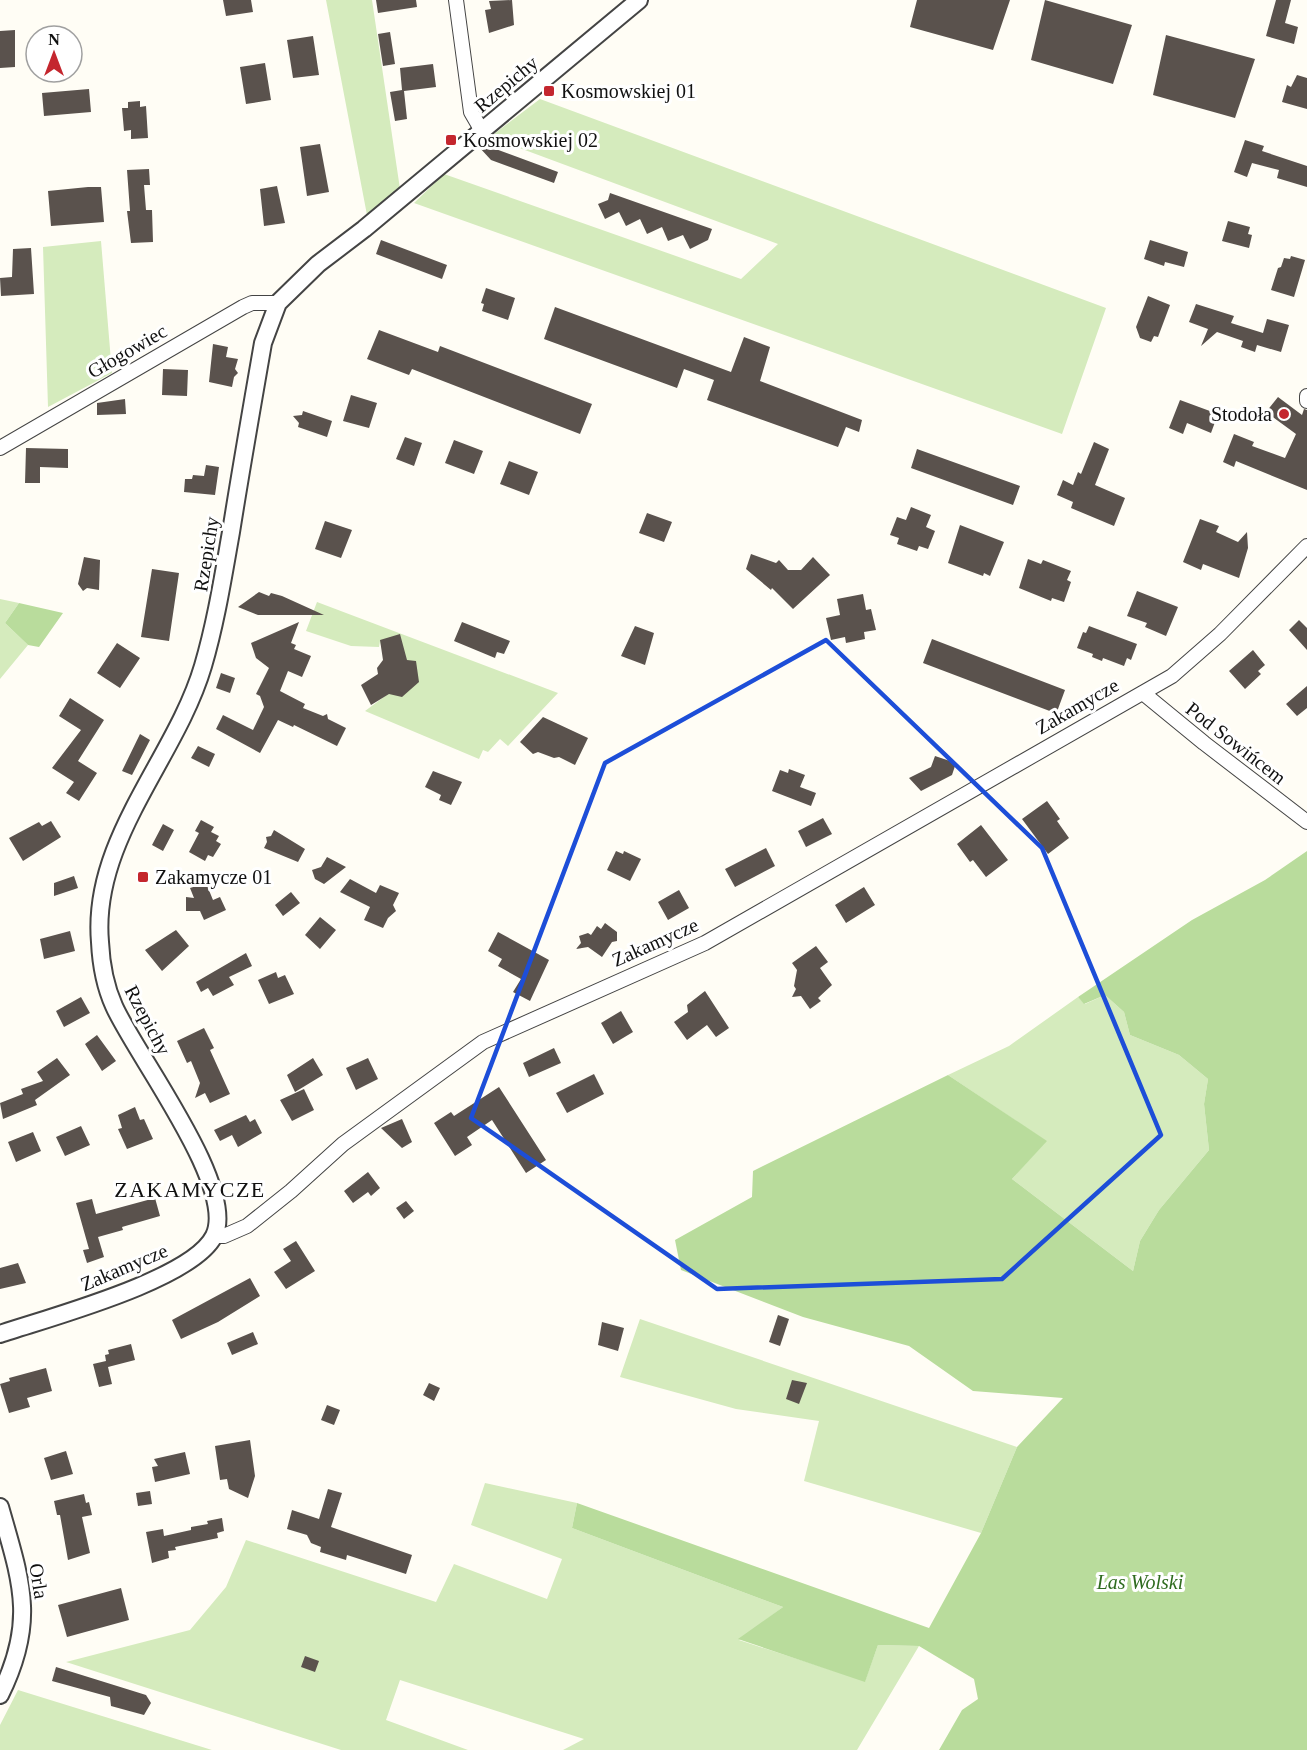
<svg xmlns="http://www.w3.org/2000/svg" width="1307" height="1750" viewBox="0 0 1307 1750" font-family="'Times New Roman',serif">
<rect width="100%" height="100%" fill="#fffdf5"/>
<path fill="#d5ebbd" d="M326,0H372L400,189L367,215Z
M540,99L1106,308L1062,434L414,203L444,174L741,279L778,244L490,137Z
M101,241L112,373L48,407L43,247Z
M0,599L19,603L5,623L28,645L0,679Z
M317,602L558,693L508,746L500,739L488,752L483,750L479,759L365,711L392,691L380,641L379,647L351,646L306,631Z
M1105,995L1124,1012L1130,1035L1179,1055L1208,1079L1204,1104L1209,1150L1159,1210L1140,1241L1133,1271L1012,1179L1046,1141L948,1075L1009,1046L1078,997L1085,1004Z
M640,1319L1017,1447L981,1533L804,1481L819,1421L736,1409L620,1377Z
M485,1483L577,1503L572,1528L783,1607L739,1640L865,1681L878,1645L919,1646L857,1750H563L584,1739L400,1680L386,1720L468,1750H341L66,1662L190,1630L226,1587L246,1540L436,1602L454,1564L547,1599L562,1559L471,1525Z
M18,1690L212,1750H0V1725Z"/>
<path fill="#b9dc9c" d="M19,603L63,613L39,647L28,645L5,623Z
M1307,851V1750H939L962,1710L978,1699L974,1679L919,1646L878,1645L865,1682L738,1639L783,1607L572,1528L577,1503L929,1628L981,1533L1017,1447L1063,1398L973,1391L909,1346L803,1317L681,1270L675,1240L752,1197L753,1171L948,1075L1047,1141L1012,1179L1133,1271L1140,1241L1159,1210L1209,1150L1204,1104L1208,1079L1179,1055L1130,1035L1124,1012L1105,995L1084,1004L1078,997L1192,920L1265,880Z"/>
<path fill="#5a524d" d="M223,0H251L253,12L226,16Z
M376,0H416L417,7L378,13Z
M512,0L514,25L489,33L485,10L491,9L489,1Z
M917,0H1010L993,50L910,27Z
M1045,0L1132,25L1113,84L1031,60Z
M1276,0H1291L1285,23L1298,27L1294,44L1266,36Z
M15,30V67L0,68V31Z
M390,32L395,64L383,66L378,34Z
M1166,35L1255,59L1235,118L1153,95Z
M313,36L319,75L293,78L287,40Z
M265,63L271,100L246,104L240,67Z
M433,64L436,87L404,91L407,119L395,121L390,92L402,90L400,68Z
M1297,75L1307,78V109L1282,102L1287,85L1291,87Z
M89,89L91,112L44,116L42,93Z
M140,101V107L146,106L148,138L131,139V130L124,131L122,108H128V102Z
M1245,140L1264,146L1262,151L1307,166V187L1277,178L1279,170L1252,163L1247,177L1234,172Z
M320,144L329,192L307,196L300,147Z
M482,144L558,172L554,183L491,160L479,147Z
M149,169L150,185H144L146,210H152L153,242L131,243L127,211H130L127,170Z
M277,186L285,223L264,226L260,189Z
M88,187H101L104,222L51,226L48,191Z
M610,193L712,229L708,240L690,249L683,235L668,241L662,227L647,234L640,219L626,226L619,212L605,219L598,204L608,200Z
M1228,221L1250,227L1248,234L1252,235L1249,248L1222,241Z
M381,240L447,265L442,279L376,254Z
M1150,240L1188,252L1184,267L1165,262L1164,266L1144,259Z
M31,248L34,294L1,296L0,278L12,277L13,249Z
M1291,256L1305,260L1294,297L1271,290L1278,268L1281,267L1284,258L1290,259Z
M486,288L515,298L508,320L482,311L484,304L481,303Z
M1148,296L1170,305L1158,337L1154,336L1151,342L1140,338L1136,327Z
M1196,304L1234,316L1231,323L1263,333L1267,319L1289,325L1281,352L1257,345L1255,352L1241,347L1243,341L1217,332L1201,346L1208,329L1189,322Z
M555,307L731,372L744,337L770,347L760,381L862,420L859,432L846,427L838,447L707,400L714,380L684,369L677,388L544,339Z
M379,330L438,352L440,346L592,404L580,434L412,369L409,375L367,359Z
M213,344L228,347L226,357L238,359L235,369L238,373L234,377L232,387L209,382Z
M163,369L188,370L187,396L162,395Z
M351,395L377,403L369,428L343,421Z
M1278,397L1302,415L1304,409L1307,410V490L1236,461L1234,467L1223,462L1234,434L1254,442L1252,446L1285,458L1296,434L1266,412Z
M125,399L126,414L97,415V403Z
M1180,400L1218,414L1211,433L1187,423L1183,434L1169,428Z
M303,411L332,421L327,437L298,427L299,423L293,416L302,415Z
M405,437L422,443L414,466L396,459Z
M454,440L483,451L474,474L445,463Z
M1094,442L1109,449L1095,485L1125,498L1114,526L1071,508L1073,502L1057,495L1063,480L1073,485L1078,472L1081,474Z
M26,448L68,449V468L40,467V483H25Z
M917,449L1020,486L1013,505L911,468Z
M509,461L538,472L529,495L500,484Z
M206,465L219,467L215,495L184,492L185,479H192L193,475L204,476Z
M911,507L931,515L926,527L935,531L928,549L919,546L917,551L897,544L899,538L890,535L897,517L906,520Z
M647,513L672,522L664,542L639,533Z
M1200,519L1219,526L1216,532L1238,542L1247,532L1248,548L1239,578L1203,564L1201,570L1183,562Z
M325,521L352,530L341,558L315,549Z
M960,525L1004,542L990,576L984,573L983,576L948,563Z
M751,554L776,563L779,560L788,570H801L813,557L830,575L793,609L772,588L771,590L746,569Z
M84,557L100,560L99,590L87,588L83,591L78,584Z
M1028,559L1041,564L1043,560L1071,571L1067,580L1071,582L1064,602L1052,598L1051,601L1019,588Z
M152,569L179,573L169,641L141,637Z
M1137,591L1178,607L1166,636L1145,627L1147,623L1127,616Z
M259,592L269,596L271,593L282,596L324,615H258L238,607Z
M863,594L866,610L871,609L876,630L864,632L865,639L846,643L845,637L831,640L826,618L840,615L837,599Z
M1299,620L1307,628V650L1289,630Z
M299,622L291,643L296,645L294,649L311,656L302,677L288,671L280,691L305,704L303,708L323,716L327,714L328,719L346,728L337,746L294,725L293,727L278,720L260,753L216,729L223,715L253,730L264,707L260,696L256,694L269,668L256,658L251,643Z
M462,622L510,641L504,654L497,652L495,658L454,641Z
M635,626L654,633L645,665L621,656Z
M1089,626L1137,644L1131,660L1127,658L1124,666L1103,658L1102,661L1092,657L1093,654L1077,648L1083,632L1086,633Z
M400,634L407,660L416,661L419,682L402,697L389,694L371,705L361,685L378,674L377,668L383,660L380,640Z
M932,639L1065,690L1058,709L1055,713L923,663Z
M117,643L140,658L120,688L97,673Z
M1253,650L1265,665L1258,671L1261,674L1245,689L1229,671Z
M221,673L235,678L230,693L216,688Z
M1307,686V708L1297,716L1286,704Z
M70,698L104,720L78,761L97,773L79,801L66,793L74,782L52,768L81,730L59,716Z
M543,717L588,738L575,765L559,757L554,758L538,752L533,754L520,742Z
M140,734L150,740L132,775L122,771Z
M198,746L215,754L209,767L191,758Z
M935,756L956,763L952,775L921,791L909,778L931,767Z
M789,769L805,775L800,787L816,793L811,806L772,791L780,770L788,773Z
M433,771L462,782L451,805L439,800L441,795L425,787Z
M1047,801L1060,819L1057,821L1069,838L1048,854L1022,819Z
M823,818L832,834L806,847L798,831Z
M201,820L214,827L211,832L219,836L216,841L221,844L213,857L208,855L205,861L189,852L199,833L195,831Z
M51,821L61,837L23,861L9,838L39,822L42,826Z
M163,824L174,830L163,851L152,845Z
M981,825L1008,860L986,877L973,860L970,862L957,844Z
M274,830L305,849L298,862L264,848L267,842L266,837L271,836Z
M766,848L775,866L735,887L725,869Z
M616,851L623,854L624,851L641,859L630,881L607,870Z
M327,857L346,867L324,884L315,879L312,870L321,867Z
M74,876L78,888L54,896V883Z
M350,879L376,893L380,885L399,893L393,905L396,911L388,918L383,928L364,920L370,907L340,892Z
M206,883L213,900L220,897L226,910L204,920L200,911H186V897L194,898L190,888Z
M864,887L875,905L846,923L835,905Z
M679,890L689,908L668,920L658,902Z
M291,892L300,903L283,916L275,905Z
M320,917L336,930L320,949L305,935Z
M605,923L617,932V941L612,942L602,957L588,947L576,949L581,943L579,936L588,933L591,935L597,926L601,929Z
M176,930L189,946L162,971L145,950Z
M70,931L75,951L44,959L40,939Z
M498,932L549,960L530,1001L513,992L521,979L498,966L502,959L488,951Z
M816,946L828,962L820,968L832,985L818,998L821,1001L810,1009L801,996L792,997L796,989L794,986L797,970L792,963Z
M246,953L252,966L229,977L234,985L213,996L208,988L201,992L196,982Z
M276,972L278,978L285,975L294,994L269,1004L258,980Z
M705,991L729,1028L716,1037L707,1025L687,1040L674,1022L688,1012L687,1005Z
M81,997L90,1013L64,1027L56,1011Z
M621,1011L633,1032L613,1044L601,1023Z
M204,1028L214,1048L210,1050L230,1094L210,1103L205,1093L195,1098L200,1083L191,1061L187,1063L177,1041Z
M97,1035L116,1061L102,1071L85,1044Z
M554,1048L561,1063L529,1077L523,1063Z
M57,1058L70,1075L35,1100L37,1105L3,1119L0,1103L23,1094L21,1089L43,1081L37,1072Z
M313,1058L323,1075L295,1092L287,1075Z
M368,1058L378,1079L356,1090L346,1068Z
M594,1074L604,1094L567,1113L556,1093Z
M499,1087L546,1160L526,1173L492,1120L467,1137L472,1145L455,1156L434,1123L451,1112L454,1116Z
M304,1089L314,1110L292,1121L280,1100Z
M135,1107L140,1120L144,1119L153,1139L127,1149L118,1129L122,1128L118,1115Z
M246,1115L250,1122L255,1119L262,1133L238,1147L232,1135L220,1141L214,1130Z
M402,1119L412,1142L402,1148L381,1128Z
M81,1126L90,1145L65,1156L56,1137Z
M33,1132L41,1151L16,1162L8,1142Z
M368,1172L380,1188L371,1196L368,1192L353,1203L344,1191Z
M155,1198L160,1216L122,1227L123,1230L98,1237L104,1257L87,1263L83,1250L89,1249L76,1203L92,1199L96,1214Z
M406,1201L414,1211L404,1219L396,1208Z
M296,1241L315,1271L286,1289L274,1272L291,1261L283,1249Z
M18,1263L26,1283L0,1289V1268Z
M250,1278L260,1296L218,1322L181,1339L172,1320Z
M778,1315L789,1319L780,1346L769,1342Z
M602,1322L624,1328L618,1351L598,1345Z
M253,1332L258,1344L232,1355L227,1343Z
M131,1344L135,1360L108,1367L112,1384L99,1387L93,1364L106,1361L105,1355L109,1354L108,1350Z
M46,1368L52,1391L27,1398L30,1407L9,1413L0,1384L10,1381L9,1378Z
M792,1380L807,1383L799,1404L786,1399Z
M429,1383L440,1388L434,1401L423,1395Z
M327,1405L340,1410L334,1425L321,1420Z
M250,1440L255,1476L248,1498L229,1489L227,1479L220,1480L215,1446Z
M66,1451L73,1474L51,1480L44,1458Z
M185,1452L190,1474L155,1482L152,1467L158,1466L154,1459Z
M328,1489L342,1493L331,1527L412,1555L406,1574L347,1555L346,1560L320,1552L321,1547L311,1543L307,1535L287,1529L292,1510L319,1519Z
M150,1491L152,1504L138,1506L136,1493Z
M84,1494L86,1503L89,1502L92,1515L82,1517L90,1553L68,1560L60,1515H57L54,1501Z
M222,1518L224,1531L217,1533L218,1538L175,1547L176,1550L168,1551L169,1558L152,1563L146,1532L163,1529L164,1536L191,1530V1527L208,1524L207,1521Z
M121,1588L129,1620L67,1637L58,1605Z
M305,1656L319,1661L315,1672L301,1667Z
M56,1667L146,1695L151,1703L144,1715L111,1706L110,1697L52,1681Z"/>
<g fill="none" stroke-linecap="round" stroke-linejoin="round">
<defs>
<path id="minor" d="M456,0L471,112L482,131
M1307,396V401
M0,448L243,307L252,303H278
M1143,693L1204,743L1307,822
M214,1236H224L247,1226L291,1191L343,1144L483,1042L705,943L1172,676L1220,634L1307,546"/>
<path id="tertiary" d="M0,1334C47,1318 192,1280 214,1236C238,1187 135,1054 114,1006C105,986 101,963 100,942C91,840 176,758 203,666C216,622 223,577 231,532C241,469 252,406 263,343L278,303L318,264L364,229L639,0
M0,1507C21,1581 37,1621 0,1695"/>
</defs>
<use href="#minor" stroke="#444" stroke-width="16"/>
<use href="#tertiary" stroke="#444" stroke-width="20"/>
<use href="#minor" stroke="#fff" stroke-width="14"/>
<use href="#tertiary" stroke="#fff" stroke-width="16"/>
</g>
<path fill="none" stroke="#1d4ed8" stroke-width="4.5" stroke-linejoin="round" d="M826,640L1042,848L1161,1135L1002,1279L717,1289L471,1118L605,763Z"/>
<g fill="#c4262e" stroke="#fff" stroke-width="2">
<rect x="543" y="85" width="12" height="12" rx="3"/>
<rect x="445" y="134" width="12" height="12" rx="3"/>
<circle cx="1284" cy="414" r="6"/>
<rect x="137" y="871" width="12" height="12" rx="3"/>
</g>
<g text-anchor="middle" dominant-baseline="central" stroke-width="6" stroke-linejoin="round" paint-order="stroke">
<g font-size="20" fill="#111" stroke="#fff">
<text transform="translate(506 84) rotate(-40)">Rzepichy</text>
<text transform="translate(127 351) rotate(-30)">Głogowiec</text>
<text transform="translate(206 554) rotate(-81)">Rzepichy</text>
<text transform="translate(1077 706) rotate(-30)">Zakamycze</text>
<text transform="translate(1236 743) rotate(38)">Pod Sowińcem</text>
<text transform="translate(655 942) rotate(-24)">Zakamycze</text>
<text transform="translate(148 1020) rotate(62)">Rzepichy</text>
<text transform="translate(124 1267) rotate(-23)">Zakamycze</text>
<text transform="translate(39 1581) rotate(81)">Orla</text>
</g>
<g font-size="20" fill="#111" stroke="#fff" text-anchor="start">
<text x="561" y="91">Kosmowskiej 01</text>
<text x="463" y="140">Kosmowskiej 02</text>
<text x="1272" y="414" text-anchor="end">Stodoła</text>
<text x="155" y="877">Zakamycze 01</text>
</g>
<g font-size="20" font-style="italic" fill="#2f6b1f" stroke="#fff">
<text x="1140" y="1582">Las Wolski</text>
</g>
<g font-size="22" letter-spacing="1.5" fill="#111" stroke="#fff">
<text x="190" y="1189">ZAKAMYCZE</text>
</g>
</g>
<g transform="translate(54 54)"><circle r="28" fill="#ffffff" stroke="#a0a0a0" stroke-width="1.5"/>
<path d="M0-4.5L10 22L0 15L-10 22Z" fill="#c4262e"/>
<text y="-9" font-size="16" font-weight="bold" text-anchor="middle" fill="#111111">N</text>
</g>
</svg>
